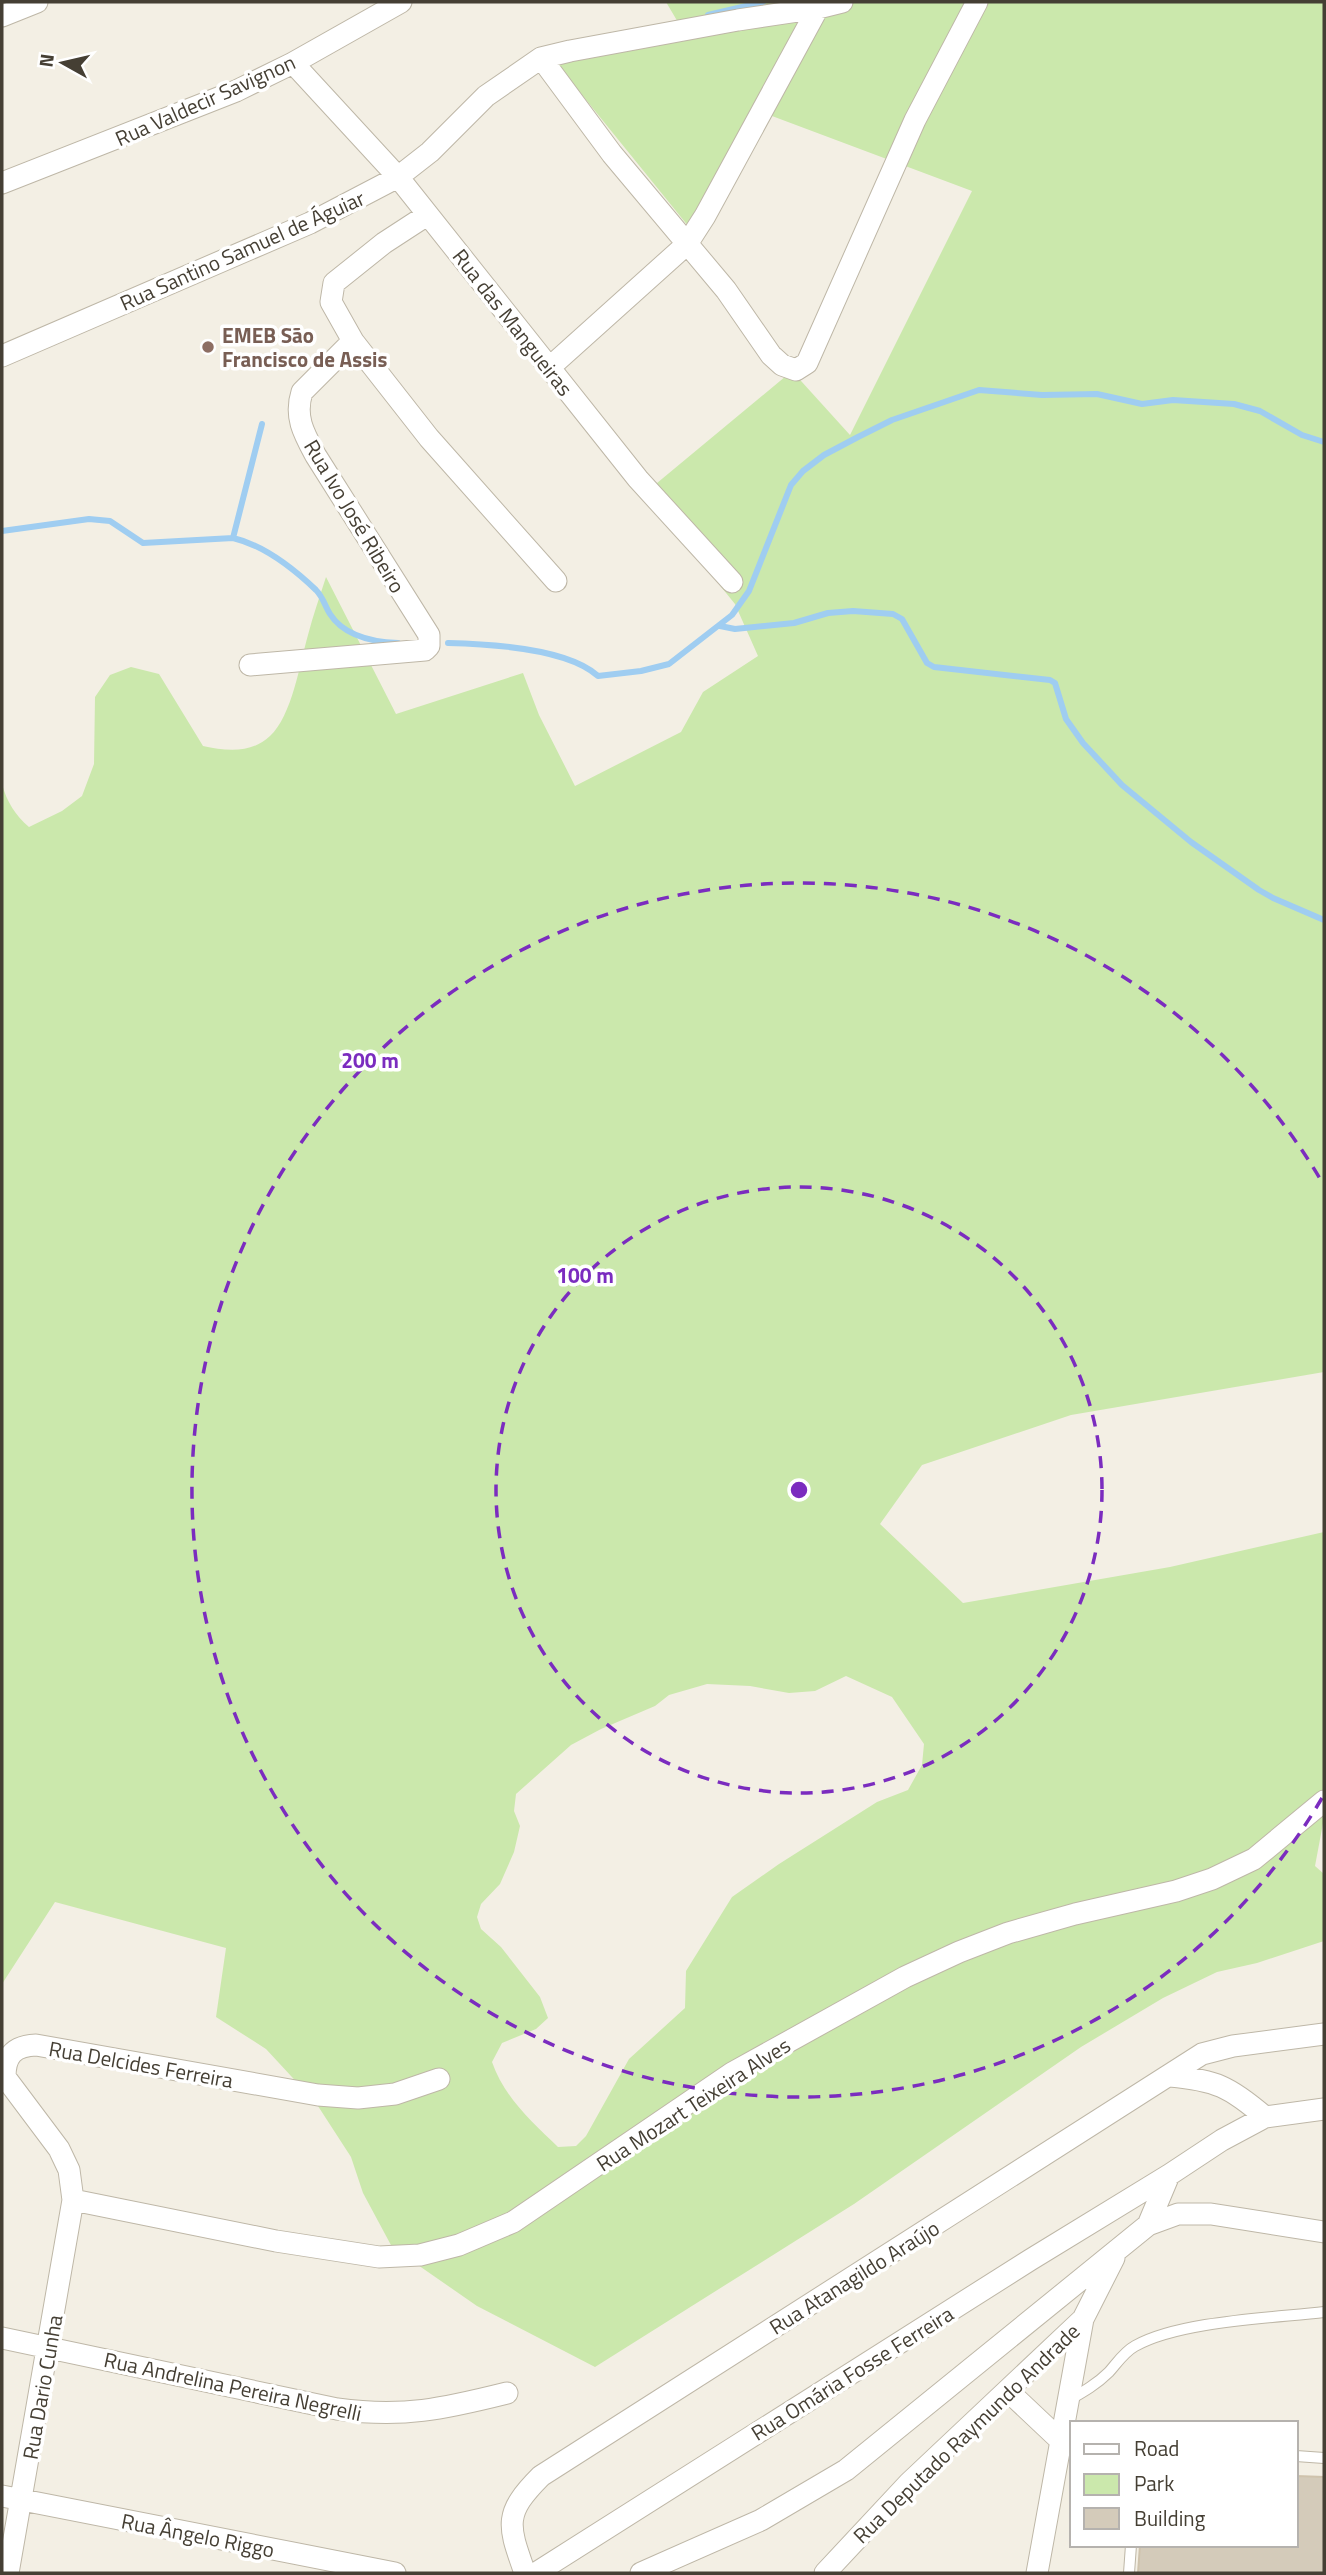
<svg xmlns="http://www.w3.org/2000/svg" width="1326" height="2575" viewBox="0 0 1326 2575" font-family="'Titillium Web',sans-serif">
<rect width="100%" height="100%" fill="#f3efe4"/>
<path fill="#cbe8ac" fill-rule="evenodd" d="M666,2H1324V1372L1071,1415L922,1465L880,1524L963,1603L1170,1567L1324,1532V1818L1315,1866L1324,1874V1941L1257,1963L1217,1972L1163,1998L1081,2047L854,2204L595,2367L477,2306L392,2247L363,2193L351,2157L316,2103L266,2049L216,2017L226,1948L55,1902L2,1984V784C7,802 15,815 29,827L62,811L82,796L94,764L95,697L110,675L131,667L159,674L203,746C226,751 251,754 270,736C292,716 300,663 308,635C313,615 320,596 326,577L396,714L523,673L539,715L575,786L681,732L703,692L758,656L735,604L645,493L792,371L850,435L972,191L759,111L693,232L557,64L682,29ZM846,1676L892,1697L924,1744L922,1765L908,1790L877,1802L779,1864L732,1897L686,1971L685,2008L629,2059L586,2136L576,2146L558,2147C532,2122 504,2097 492,2062L502,2043L536,2029L548,2018L540,1997L501,1947L481,1929L477,1917L481,1904L500,1884L514,1852L520,1826L514,1811L516,1794L571,1745L601,1729L655,1706L669,1695L707,1684L750,1686L789,1693L815,1691Z"/>
<g fill="none" stroke-linecap="round" stroke-linejoin="round">
<path stroke="#9fcdf1" stroke-width="6" d="M708,15L763,2
M2,531L89,519L110,521L143,543L233,538C263,545 294,569 316,590C323,597 325,606 330,614C344,636 373,642 398,643
M233,538L262,424
M720,626L735,629L794,623L828,613L853,611L893,614L902,619L927,663L934,667L1050,680L1055,683L1066,719L1083,743L1122,785L1191,842L1259,890L1273,898L1324,920
M448,643C489,644 567,648 598,676L641,671L669,664L732,615L749,591L791,485L803,471L824,455L858,437L892,420L979,390L1042,395L1097,394L1142,404L1173,400L1234,404L1260,411L1302,435L1324,442"/>
</g>
<path fill="#d4cbba" stroke="#cfc3ad" stroke-width="2" d="M1296,2476L1324,2477V2573H1138L1140,2545H1296Z"/>
<g fill="none" stroke-linecap="round" stroke-linejoin="round">
<defs>
<path id="service" d="M1069,2400C1083,2392 1097,2384 1109,2372C1117,2363 1124,2352 1135,2346C1179,2321 1272,2318 1324,2312
M1296,2456L1324,2458
M1129,2573L1131,2545"/>
<path id="minor" d="M2,16L37,2
M541,58L612,154L726,290L771,355L782,365L796,370L807,363L915,120L977,2
M293,63L398,177L638,479L732,582
M2,183L236,91L293,63L401,2
M353,341L429,438L556,581
M2,356L310,223L398,177L430,152L486,96L541,58L570,51L738,20L818,8L842,2
M549,368L687,244L705,216L818,8
M250,665L425,650L429,646V635L316,456C304,434 294,417 302,392L353,341L331,302L334,283L384,243L427,215
M1170,2076C1216,2080 1230,2087 1265,2117
M73,2200L276,2241L379,2257L420,2255L459,2245L513,2222L732,2073L905,1977L959,1952L1008,1933L1075,1914L1176,1891L1212,1879L1254,1859L1324,1801
M1148,2225L1169,2175L1222,2140L1265,2117L1324,2109
M2,2338L337,2409C403,2418 443,2409 507,2393
M1008,2391L1060,2440
M2,2496L395,2573
M8,2573L73,2200L69,2170L59,2149L5,2077C5,2055 14,2046 36,2045L318,2095L358,2098L395,2094L439,2079
M525,2573C508,2525 503,2514 541,2476L1202,2054L1233,2046L1324,2034
M536,2573L1030,2260L1169,2175
M641,2573L761,2520L846,2470L1148,2225L1178,2214H1211L1324,2232
M825,2573L909,2483L1083,2319L1114,2258
M1037,2573L1083,2319"/>
</defs>
<use href="#service" stroke="#beb7a7" stroke-width="12"/>
<use href="#minor" stroke="#beb7a7" stroke-width="23"/>
<use href="#service" stroke="#fff" stroke-width="10"/>
<use href="#minor" stroke="#fff" stroke-width="21"/>
</g>
<g fill="none" stroke="#7b2cbf" stroke-width="3.5" stroke-dasharray="12 9">
<circle cx="799" cy="1490" r="303"/>
<path d="M1322 1798A607 607 0 1 1 1322 1182"/>
</g>
<circle fill="#8d6e63" stroke="#fff" stroke-width="2.5" cx="208" cy="347" r="7"/>
<g text-anchor="middle" dominant-baseline="central" stroke-width="7" stroke-linejoin="round" paint-order="stroke">
<g font-size="21" fill="#453f34" stroke="#fff">
<text transform="translate(205 100) rotate(-24)">Rua Valdecir Savignon</text>
<text transform="translate(242 250) rotate(-24)">Rua Santino Samuel de Águiar</text>
<text transform="translate(513 322) rotate(52)">Rua das Mangueiras</text>
<text transform="translate(355 516) rotate(59)">Rua Ivo José Ribeiro</text>
<text transform="translate(141 2064) rotate(10)">Rua Delcides Ferreira</text>
<text transform="translate(693 2104) rotate(-33)">Rua Mozart Teixeira Alves</text>
<text transform="translate(854 2277) rotate(-32)">Rua Atanagildo Araújo</text>
<text transform="translate(852 2373) rotate(-32)">Rua Omária Fosse Ferreira</text>
<text transform="translate(233 2386) rotate(12)">Rua Andrelina Pereira Negrelli</text>
<text transform="translate(42 2387) rotate(-80)">Rua Dario Cunha</text>
<text transform="translate(966 2433) rotate(-44)">Rua Deputado Raymundo Andrade</text>
<text transform="translate(198 2535) rotate(11)">Rua Ângelo Riggo</text>
</g>
<g font-size="21" font-weight="bold" fill="#785e54" stroke="#fff" text-anchor="start">
<text x="222" y="335">EMEB São<tspan x="222" dy="24">Francisco de Assis</tspan></text>
</g>
</g>
<circle cx="799" cy="1490" r="10" fill="#7b2cbf" stroke="#fff" stroke-width="3.5"/>
<g font-size="21" text-anchor="middle" font-weight="bold" fill="#7b2cbf" stroke="#fff" stroke-width="7" stroke-linejoin="round" paint-order="stroke">
<text x="370" y="1068">200 m</text>
<text x="585" y="1283">100 m</text>
</g>
<rect width="1326" height="2575" fill="none" stroke="#453f34" stroke-width="7"/>
<rect x="1070" y="2421" width="228" height="126" fill="#ffffff" stroke="#b5b2ae" stroke-width="2"/>
<rect x="1084" y="2444" width="35" height="10" fill="#ffffff" stroke="#b5b2ae" stroke-width="2"/>
<text x="1134" y="2456" font-size="21" fill="#453f34">Road</text>
<rect x="1084" y="2474" width="35" height="21" fill="#cbe8ac" stroke="#b5b2ae" stroke-width="2"/>
<text x="1134" y="2491" font-size="21" fill="#453f34">Park</text>
<rect x="1084" y="2508" width="35" height="21" fill="#d4cbba" stroke="#b5b2ae" stroke-width="2"/>
<text x="1134" y="2526" font-size="21" fill="#453f34">Building</text>
<g transform="translate(63 63) rotate(278)" stroke="#ffffff" stroke-width="5" paint-order="stroke">
<path d="M0-5L12 26L0 18L-12 26Z" fill="#453f34"/>
<text y="-10" font-size="19" font-weight="bold" text-anchor="middle" fill="#453f34">N</text>
</g>
</svg>
